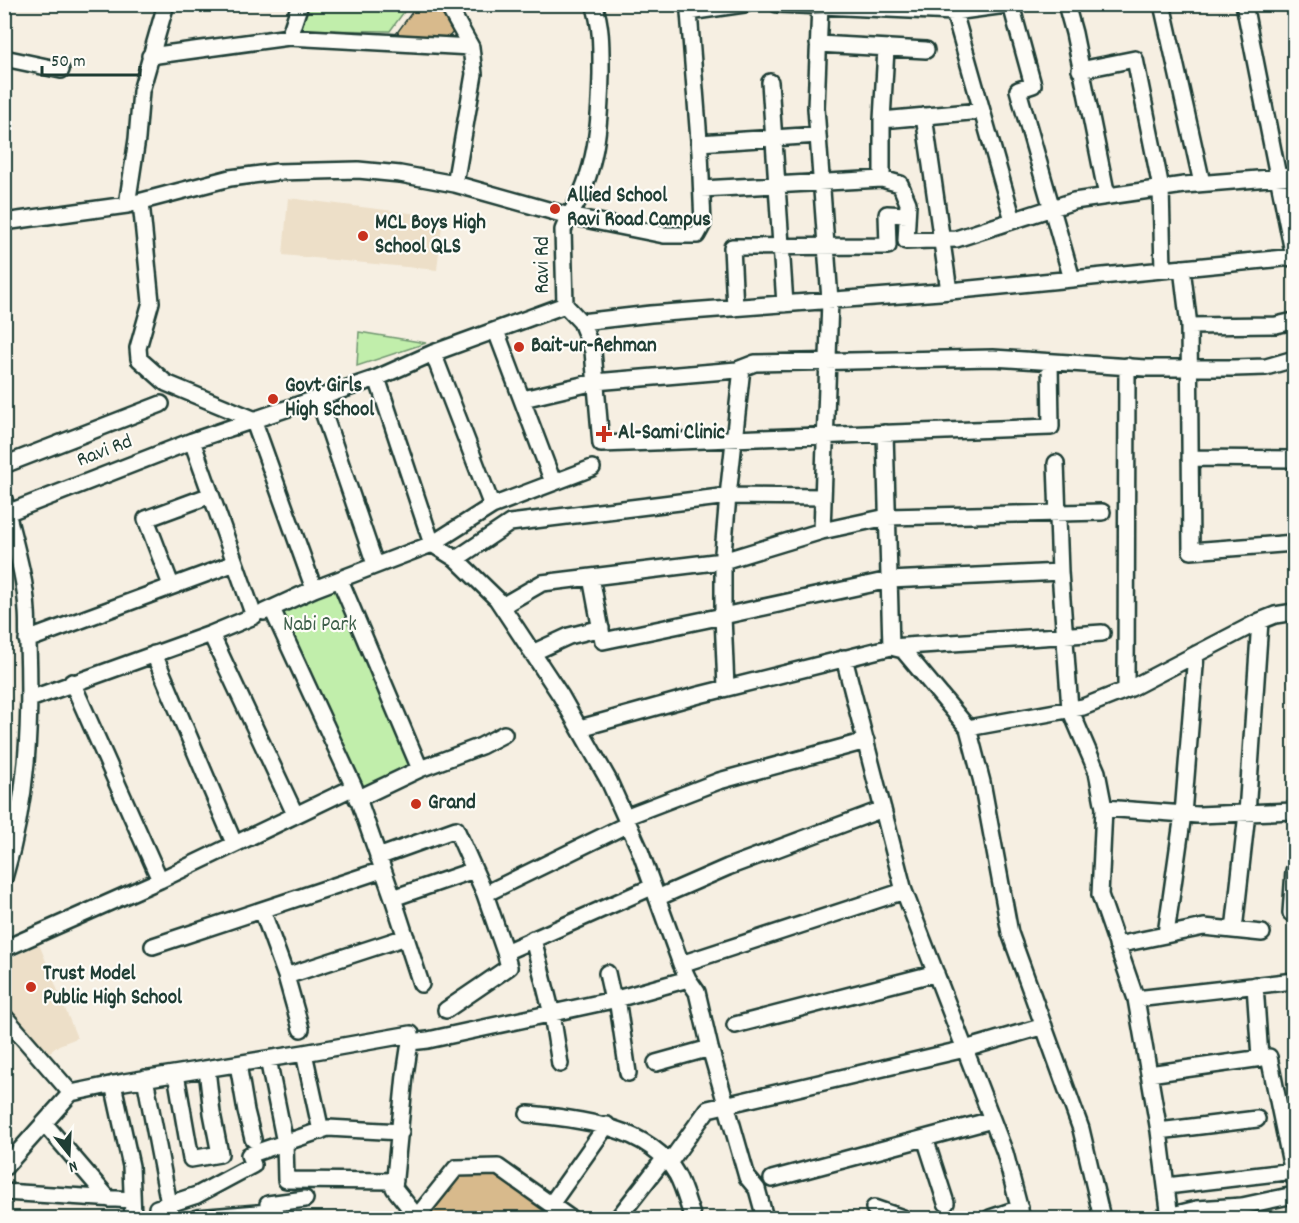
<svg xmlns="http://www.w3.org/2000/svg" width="1299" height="1223" viewBox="0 0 1299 1223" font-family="Dekko,sans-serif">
<rect width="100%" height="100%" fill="#f6efe2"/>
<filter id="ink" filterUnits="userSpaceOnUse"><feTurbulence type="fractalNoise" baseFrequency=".0167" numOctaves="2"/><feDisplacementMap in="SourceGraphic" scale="12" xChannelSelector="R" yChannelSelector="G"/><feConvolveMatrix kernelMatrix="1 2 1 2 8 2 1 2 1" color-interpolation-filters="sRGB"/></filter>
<g filter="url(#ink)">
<path fill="#eddfc8" d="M288,198L443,217L437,270L283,255Z
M39,944L77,1038L59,1045L41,1059L5,1014V961Z"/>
<path fill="#c1eeab" stroke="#709670" stroke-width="1.5" d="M305,5H409L390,31L297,30Z
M359,332L426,343L357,366Z
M336,585L414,766L361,787L279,607Z"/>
<path fill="#d8ba8c" stroke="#1f3d34" stroke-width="1.5" d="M418,4H440L454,31L448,38L396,34Z
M459,1176H501L558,1218H426Z"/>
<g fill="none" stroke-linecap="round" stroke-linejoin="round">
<defs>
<path id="minor" d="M447,4L471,47L474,74L455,184
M594,4C602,27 601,50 601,73C600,122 597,174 569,216L664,235H697L703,224L700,153L689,12L744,4
M777,4L954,12L1013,4
M820,4L816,108L830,300L822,531
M1066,4L1074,33L1107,196
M1162,4L1202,183
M1244,4L1294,257
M1011,5L1033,85L1018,90L1072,279
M954,12L1013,220
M289,37L300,4
M818,44L926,50
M886,49L882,120L981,111
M150,56L289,37L471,47
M4,58L61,70
M1080,70L1135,59L1161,188L1163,270
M770,82L785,304
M924,116L949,291
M882,120V179
M699,143L818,135
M702,189L882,179L900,184L908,203L906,241L956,239L1074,201L1184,185L1294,176
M141,202L151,302L138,348L139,359L166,383L253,419L314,589
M127,205L137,139L141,91L166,4
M4,222L127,205L230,178L276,172L358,170L400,174L455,184L569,216L563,230L565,305L433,353L377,378L192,441L7,513
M1182,268L1189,326L1191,551L1294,543
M565,305L581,322L593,351L601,444L1051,427L1050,362
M735,308L732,247L888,246L887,214L907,215
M581,322L651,314L940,292L1294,257
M1189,326L1276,325L1294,321
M496,331L553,482
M433,353L492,506
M742,368L728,496L723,553V616L889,580L1060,572
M377,378L432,544L456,559L497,599L561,696L609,781L639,848L681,964L688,979L697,992L710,1048L747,1177L757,1189L765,1218
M318,397L375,564
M523,399L595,382L737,370L755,363L993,358L1146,368H1234L1266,367L1294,359
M885,433L891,647L1102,633
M1190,458L1294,459
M1056,463L1060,572L1070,709L1097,772L1104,808L1100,895L1136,999L1159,1131L1170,1218
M4,465L161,404
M4,499C12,536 25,573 27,611C28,621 27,632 28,643C31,724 28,799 4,878
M456,559L510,523L728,496L823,497
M591,577L603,641L723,616L726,688
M340,580L420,769L357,799
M171,585L146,519L211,495
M502,606L542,583L723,561L822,531L887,517L1102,512
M272,609L354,787L393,898L421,984
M264,612L314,589L432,544L492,506L592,468
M211,634L295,814
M27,640L235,563
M532,653L569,636L601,628
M154,654L234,843
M844,658L904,891L1005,1153L1022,1218
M72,682L160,880
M1126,690L1127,366
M30,699L211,634L254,616L192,441
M580,728L699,695L891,647L903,650L968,728L1083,707L1131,688L1260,621L1275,615L1294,612
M968,728L982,782L1010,933L1081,1129L1102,1218
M420,769L481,746L504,734
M1104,808L1198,815L1294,811
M625,817L719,781L866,741
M378,857L456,829L485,894L505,952
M485,894L628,824
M393,898L474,870
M657,898L728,867L883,809
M262,910L286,976L301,1029
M1291,913L1294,871
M1234,930L1247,813L1260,621
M1166,934L1183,814L1196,654
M533,939L552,1014L560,1064
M1117,945L1204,927L1262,933
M153,946L382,870
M4,949L160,880L354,787
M681,964L904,891
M607,973L613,1000
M286,976L406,937
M1255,985L1260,1058
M617,998L628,1073
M1136,999L1294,981
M446,1010L509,967L505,952L652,887
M4,1016L71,1093
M735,1025L936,973
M410,1042L405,1075L394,1188L417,1217
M304,1053L321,1131
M268,1059L285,1143L286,1180L395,1181
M656,1063L710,1048
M238,1064L246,1111L253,1139
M176,1074L191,1159L220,1154L212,1113L207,1069
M1149,1074L1269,1057L1294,1178
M145,1078L169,1204
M113,1084L131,1166L133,1218
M528,1114C578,1119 650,1126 677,1175C684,1188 688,1205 693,1218
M44,1123L109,1199
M1159,1131L1257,1119
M925,1138L946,1203
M669,1163L708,1109L965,1049L1044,1026
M4,1168L71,1093L124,1082L304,1053L411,1034L410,1042L428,1040L613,1000L688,979
M772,1179L992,1120
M1167,1186L1294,1171
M4,1192L132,1200
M554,1200L607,1125
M874,1208L903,1218
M158,1218L157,1208L197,1195L253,1165L249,1155L328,1128L401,1132
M197,1218L269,1212L268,1204L305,1199
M416,1218L456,1168L498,1167L570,1218
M618,1218L664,1159
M990,1218L1020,1208
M1160,1218L1197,1209L1242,1206L1294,1195"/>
</defs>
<use href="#minor" stroke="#1f3d34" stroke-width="20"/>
<use href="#minor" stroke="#fdfcf7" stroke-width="15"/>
</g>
</g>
<g fill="#c8321e" stroke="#fdfcf7" stroke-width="2">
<circle cx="555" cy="209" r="6"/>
<circle cx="363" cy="236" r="6"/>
<circle cx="519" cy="347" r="6"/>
<circle cx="273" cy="399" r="6"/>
<path d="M601 425h6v6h6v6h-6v6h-6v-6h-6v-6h6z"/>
<circle cx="416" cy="804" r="6"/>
<circle cx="31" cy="987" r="6"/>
</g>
<g text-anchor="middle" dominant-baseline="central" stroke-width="4.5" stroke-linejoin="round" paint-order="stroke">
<g font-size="21" font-weight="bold" fill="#1f3d34" stroke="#fdfcf7" text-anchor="start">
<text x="567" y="197">Allied School<tspan x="567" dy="24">Ravi Road Campus</tspan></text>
<text x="375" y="224">MCL Boys High<tspan x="375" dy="24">School QLS</tspan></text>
<text x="531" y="347">Bait-ur-Rehman</text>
<text x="285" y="387">Govt Girls<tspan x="285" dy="24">High School</tspan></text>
<text x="618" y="434">Al-Sami Clinic</text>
<text x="428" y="804">Grand</text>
<text x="43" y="975">Trust Model<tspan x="43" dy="24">Public High School</tspan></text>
</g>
<g font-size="21" fill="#1f3d34" stroke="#fdfcf7">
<text transform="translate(544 265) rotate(-90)">Ravi Rd</text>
<text transform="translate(105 452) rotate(-21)">Ravi Rd</text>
</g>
<g font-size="21" fill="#3f604c" stroke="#fdfcf7">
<text x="320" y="626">Nabi Park</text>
</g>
</g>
<rect width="1299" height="1223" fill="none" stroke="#fdfcf7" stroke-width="24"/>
<rect x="12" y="12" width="1275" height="1199" fill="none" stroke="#1f3d34" stroke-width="2" filter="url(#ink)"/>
<g transform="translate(69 1154) rotate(162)" stroke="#fdfcf7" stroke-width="4.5" paint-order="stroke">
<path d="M0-4.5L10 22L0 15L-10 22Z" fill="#1f3d34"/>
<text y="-9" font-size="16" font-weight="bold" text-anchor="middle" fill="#1f3d34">N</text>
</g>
<path d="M42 66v9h98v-9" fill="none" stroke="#1f3d34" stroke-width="3"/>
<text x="51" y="66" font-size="18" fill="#1f3d34" stroke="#fdfcf7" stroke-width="4.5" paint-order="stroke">50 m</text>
</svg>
